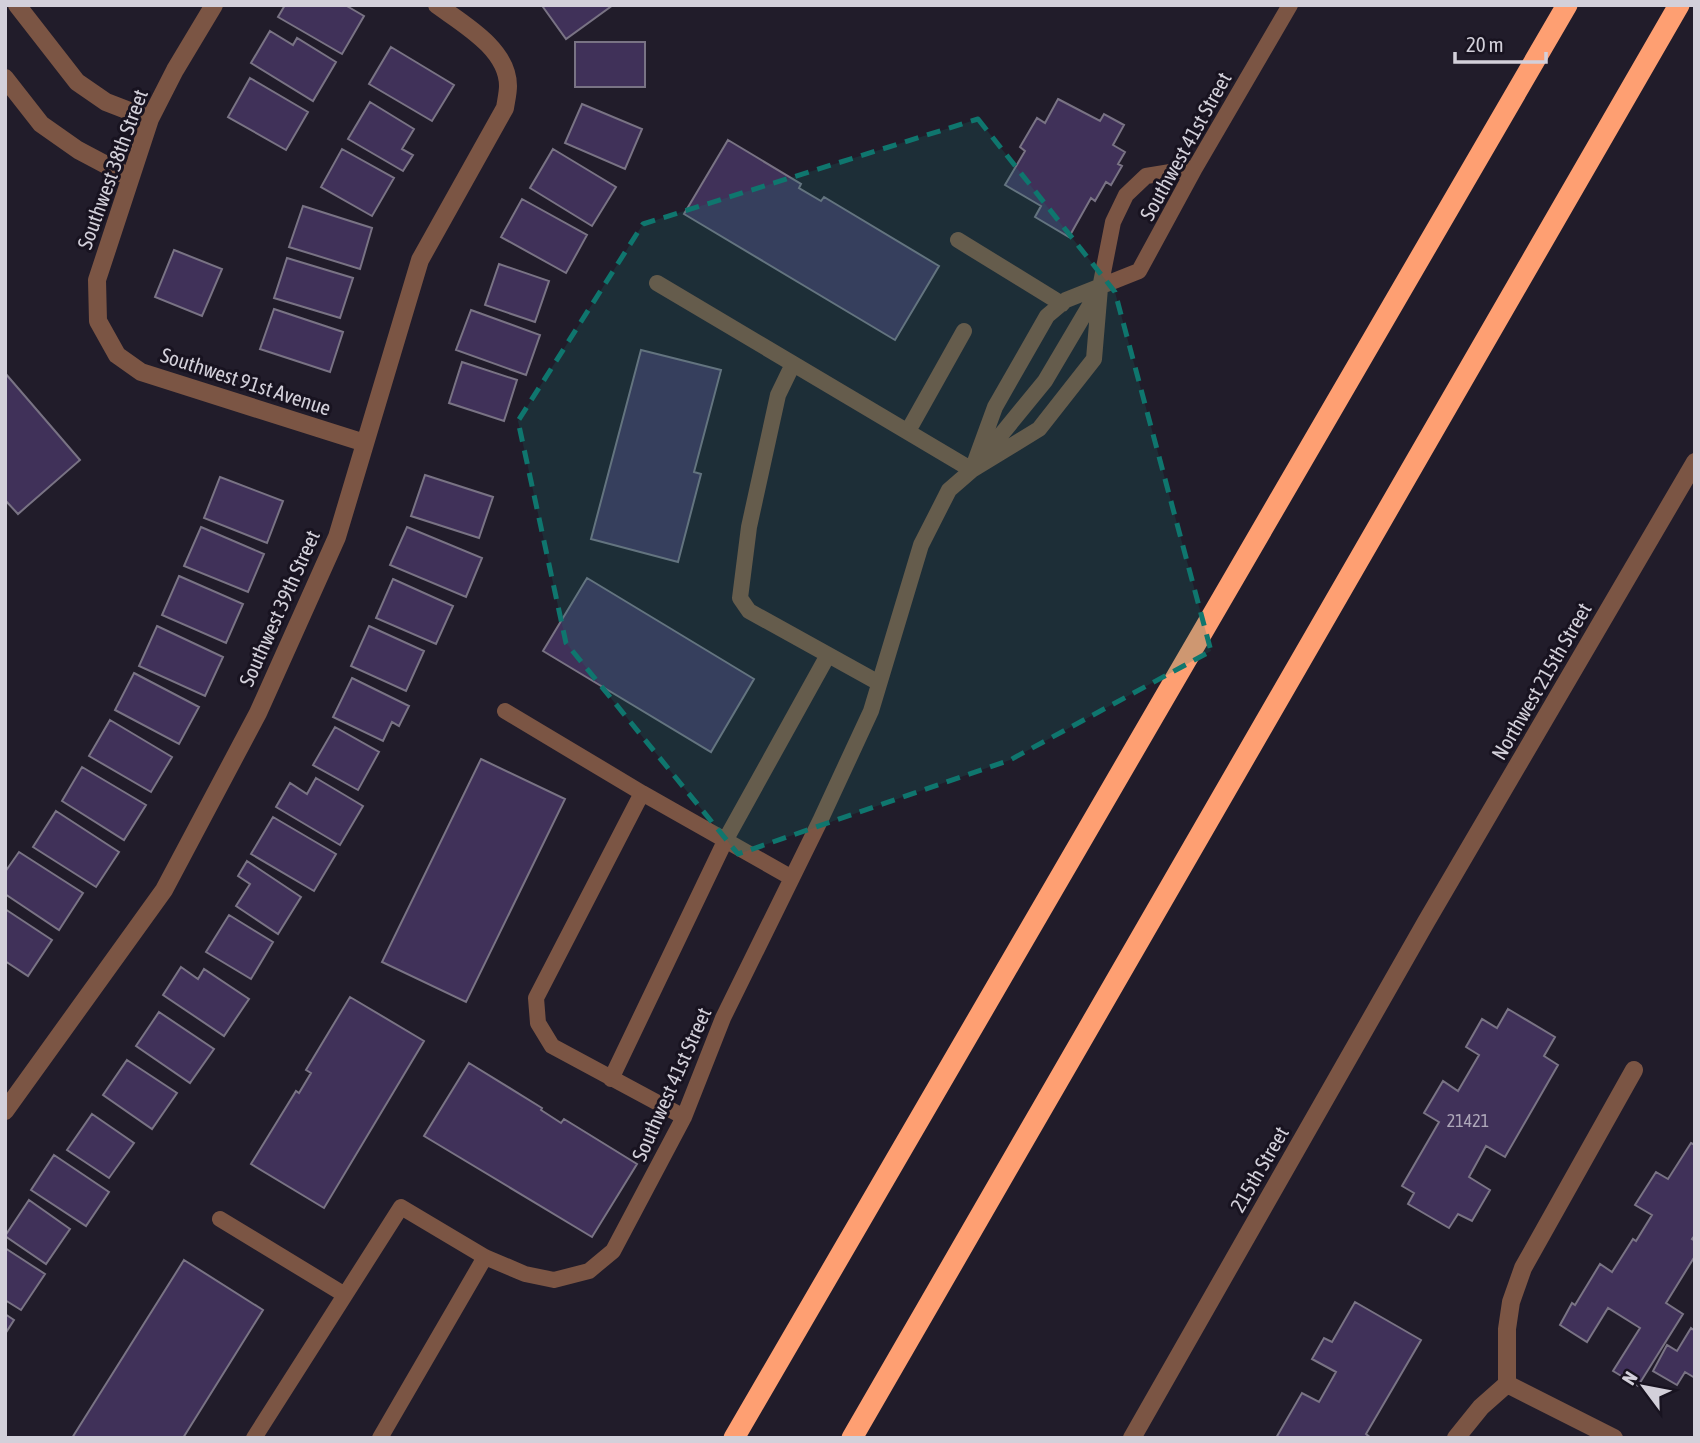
<svg xmlns="http://www.w3.org/2000/svg" width="1700" height="1443" viewBox="0 0 1700 1443" font-family="'Asap Condensed',sans-serif">
<rect width="100%" height="100%" fill="#211c2a"/>
<path fill="#403159" stroke="#797384" stroke-width="2" d="M285,5H345L364,16L342,54L278,17Z
M544,5H613L566,39L543,7Z
M270,31L293,45L297,38L336,62L313,101L251,63Z
M575,42H645V87H575Z
M391,47L454,85L432,121L369,84Z
M250,78L308,112L286,150L228,117Z
M1058,99L1100,121L1104,114L1124,125L1113,145L1125,152L1118,164L1122,166L1111,185L1106,182L1095,201L1091,198L1069,237L1035,217L1041,206L1005,185L1025,151L1020,147L1037,118L1045,123Z
M370,102L414,129L402,149L413,155L403,171L348,139Z
M582,104L642,129L625,169L565,143Z
M728,140L801,184L799,188L821,201L824,197L939,266L895,340L684,214Z
M342,149L394,178L372,216L321,187Z
M553,149L616,187L592,226L530,188Z
M522,199L587,235L566,273L501,237Z
M303,206L372,228L360,269L289,247Z
M174,250L222,269L202,316L155,297Z
M287,258L353,278L340,318L274,298Z
M499,264L549,281L535,322L485,305Z
M274,309L343,332L330,372L260,349Z
M471,310L540,335L526,375L456,350Z
M641,350L721,370L694,472L701,474L678,562L591,539Z
M462,362L517,380L504,421L449,403Z
M5,373L80,460L18,514L5,500Z
M425,475L493,497L479,538L411,516Z
M220,477L283,501L267,543L204,518Z
M201,527L264,554L248,592L184,566Z
M407,527L482,558L466,597L390,565Z
M179,576L243,604L226,643L162,615Z
M587,578L754,679L711,752L543,651Z
M393,579L453,606L436,644L376,618Z
M157,626L223,657L205,696L139,666Z
M369,626L424,651L406,691L351,666Z
M134,673L199,707L179,744L115,710Z
M352,678L409,706L399,726L392,722L383,741L333,717Z
M110,720L172,757L151,792L89,756Z
M335,727L379,752L358,790L313,765Z
M481,759L565,799L466,1002L382,962Z
M82,767L146,805L124,840L62,801Z
M316,778L363,806L340,845L276,807L290,783L307,794Z
M56,811L119,852L96,887L33,847Z
M273,817L336,854L314,891L251,854Z
M19,852L83,893L59,930L5,894V872Z
M247,861L301,897L278,934L236,906L250,884L238,876Z
M5,909L52,940L28,976L5,961Z
M229,915L273,942L251,979L206,952Z
M181,967L198,979L204,969L249,999L224,1036L163,995Z
M350,997L424,1041L324,1208L251,1164L296,1091L299,1093L311,1073L306,1070Z
M1508,1009L1555,1037L1544,1056L1558,1065L1505,1157L1486,1146L1469,1177L1490,1190L1472,1221L1458,1214L1449,1228L1408,1204L1414,1193L1402,1186L1439,1122L1424,1113L1443,1081L1458,1091L1479,1055L1466,1047L1482,1019L1497,1028Z
M159,1012L214,1049L190,1083L136,1046Z
M127,1060L177,1093L152,1129L103,1095Z
M469,1063L542,1108L541,1110L561,1123L564,1119L637,1164L592,1237L424,1136Z
M92,1114L134,1143L109,1178L67,1150Z
M1691,1143L1695,1145V1235L1692,1239L1695,1241V1256L1666,1303L1683,1314L1638,1386L1613,1371L1640,1328L1608,1308L1587,1342L1560,1325L1572,1303L1575,1305L1600,1264L1612,1272L1633,1239L1636,1241L1652,1215L1635,1205L1656,1172L1668,1179Z
M54,1155L109,1192L86,1226L31,1190Z
M29,1200L70,1229L46,1264L5,1236Z
M5,1248L45,1274L21,1310L5,1300Z
M184,1260L263,1310L183,1438H72Z
M1355,1302L1421,1340L1366,1434L1371,1438H1276L1302,1393L1319,1402L1336,1372L1312,1359L1324,1338L1332,1342Z
M5,1314L14,1320L5,1334Z
M1691,1328L1695,1331V1378L1685,1372L1677,1385L1653,1371L1667,1345L1677,1351Z"/>
<g fill="none" stroke-linecap="round" stroke-linejoin="round">
<path stroke="#7b5544" stroke-width="16" d="M958,240L1062,304
M657,283L972,470
M793,364L778,395L749,527L740,598L749,611L879,683
M908,431L964,331
M982,458L1045,381L1097,293
M972,470L995,407L1047,316L1066,300L1139,271L1195,168L1290,5
M505,711L642,793L792,878
M642,793L536,998L538,1023L552,1046L684,1117
M611,1079L726,839L828,655
M220,1219L345,1295
M254,1438L401,1207L485,1257L525,1274L554,1280L589,1271L613,1251L684,1117L723,1018L820,821L871,711L921,545L949,490L972,470L1039,429L1094,359L1100,288L1113,222L1126,195L1146,176L1195,168
M380,1438L485,1257"/>
<path stroke="#7b5544" stroke-width="18" d="M17,5L77,82L106,102L150,119
M214,5L175,70L150,119L97,280L98,321L117,355L141,372L365,443
M5,78L41,124L78,150L129,177
M5,1111L164,890L258,713L337,537L420,260L505,108C506,101 508,93 508,86C508,49 463,24 437,5
M1507,1384L1614,1438
M1456,1438L1481,1407L1507,1384V1329L1511,1302L1523,1268L1634,1070"/>
<path stroke="#7b5544" stroke-width="18" d="M1132,1438L1426,922L1695,462"/>
<path stroke="#fe9f72" stroke-width="21" d="M734,1438L1567,5
M852,1438L1679,5"/>
</g>
<path fill="#0f766e" fill-opacity="0.2" stroke="#0f766e" stroke-width="5" stroke-dasharray="14 9" stroke-linejoin="round" d="M978,119L1115,292L1211,651L1010,760L738,854L566,643L518,421L643,224Z"/>
<g text-anchor="middle" dominant-baseline="central" stroke-width="6" stroke-linejoin="round" paint-order="stroke">
<g font-size="18" fill="#aea8ba">
<text x="1468" y="1120">21421</text>
</g>
<g font-size="21" fill="#d3d0da" stroke="#181320">
<text transform="translate(1185 146) rotate(-61)">Southwest 41st Street</text>
<text transform="translate(112 169) rotate(-70)">Southwest 38th Street</text>
<text transform="translate(246 381) rotate(18)">Southwest 91st Avenue</text>
<text transform="translate(279 608) rotate(-66)">Southwest 39th Street</text>
<text transform="translate(1541 681) rotate(-60)">Northwest 215th Street</text>
<text transform="translate(671 1084) rotate(-66)">Southwest 41st Street</text>
<text transform="translate(1259 1169) rotate(-60)">215th Street</text>
</g>
</g>
<rect width="1700" height="1443" fill="none" stroke="#d3d0da" stroke-width="14"/>
<g transform="translate(1644 1387) rotate(302)" stroke="#181320" stroke-width="5" paint-order="stroke">
<path d="M0-5L12 26L0 18L-12 26Z" fill="#d3d0da"/>
<text y="-10" font-size="19" font-weight="bold" text-anchor="middle" fill="#d3d0da">N</text>
</g>
<path d="M1455 52v10h91v-10" fill="none" stroke="#d3d0da" stroke-width="3.5"/>
<text x="1466" y="52" font-size="21" fill="#d3d0da" stroke="#181320" stroke-width="5" paint-order="stroke">20 m</text>
</svg>
